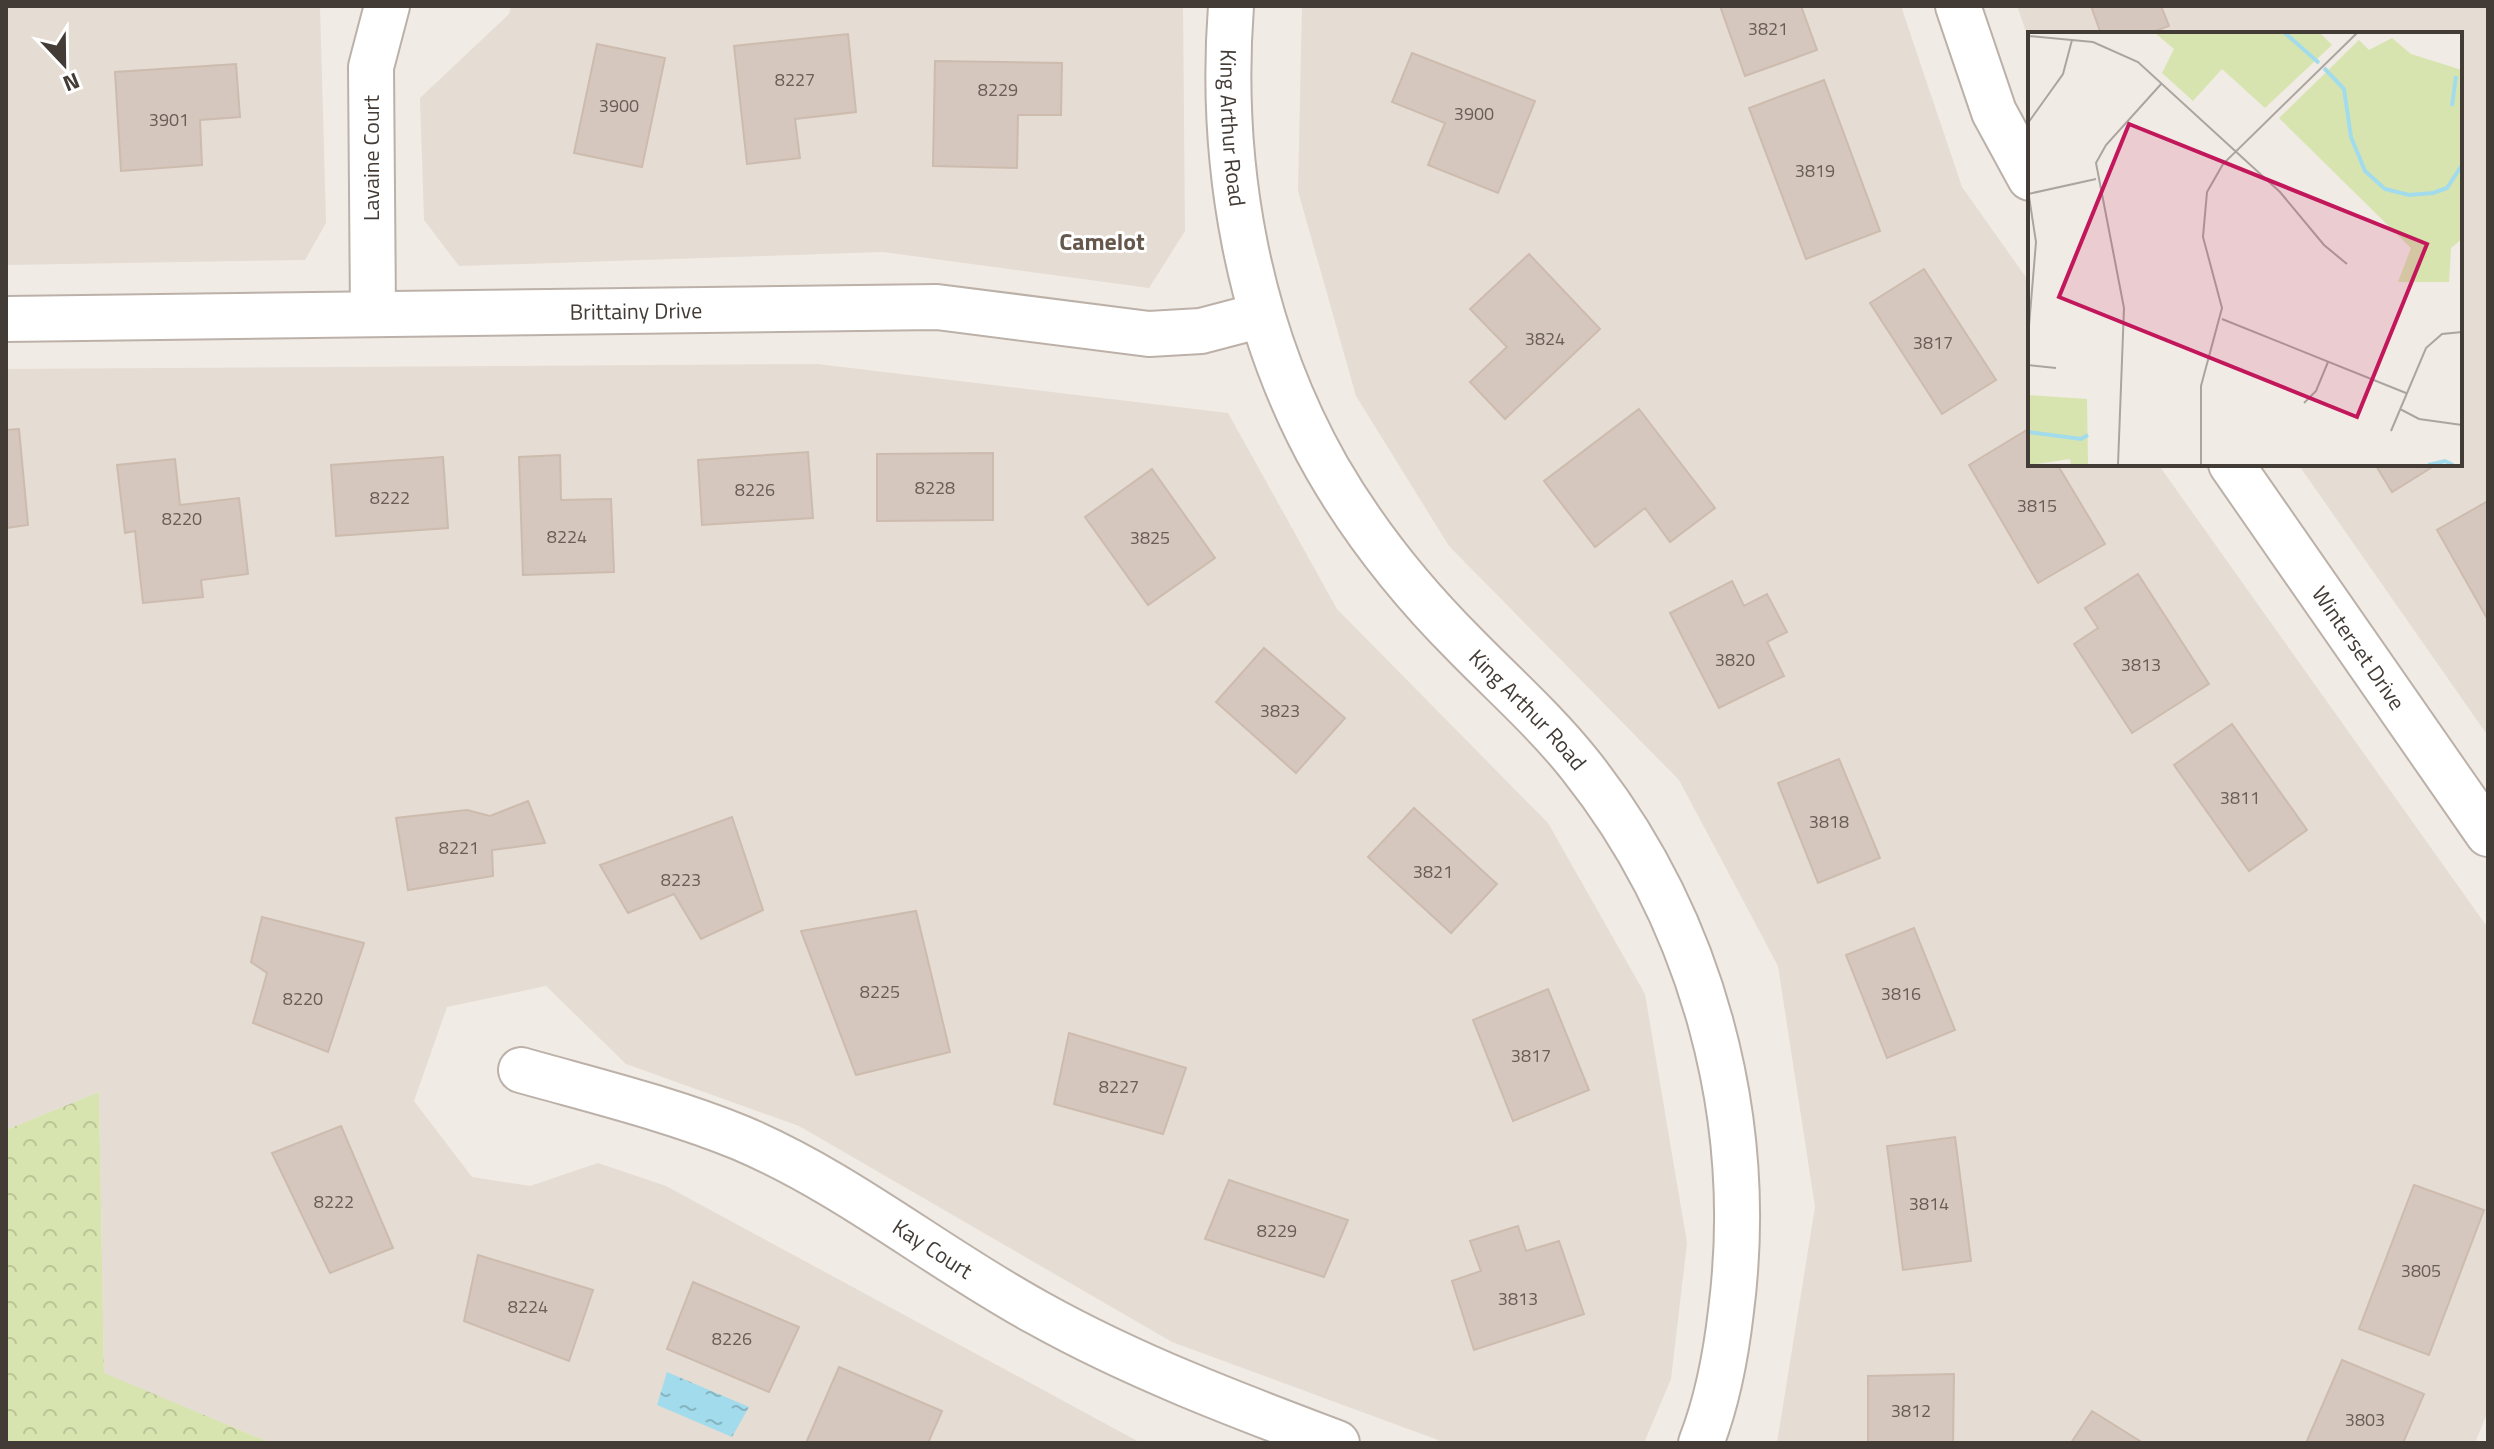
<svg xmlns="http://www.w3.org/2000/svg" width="2494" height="1449" viewBox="0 0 2494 1449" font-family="'Titillium Web',sans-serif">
<defs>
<pattern id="forest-crowns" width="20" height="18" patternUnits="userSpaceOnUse" patternTransform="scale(2)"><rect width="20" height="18" fill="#d7e4af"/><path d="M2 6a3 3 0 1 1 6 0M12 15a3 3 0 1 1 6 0" fill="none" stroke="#bac497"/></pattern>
<pattern id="water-ripples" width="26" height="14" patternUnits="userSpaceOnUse" patternTransform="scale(2)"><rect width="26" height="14" fill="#a2dcec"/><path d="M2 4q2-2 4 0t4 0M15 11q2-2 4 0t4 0" fill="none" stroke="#86b4c0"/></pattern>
</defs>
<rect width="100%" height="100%" fill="#f1ebe5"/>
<path fill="#e5dcd3" d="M6,6H320L326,223L305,260L6,265Z
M511,6H1183L1185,231L1149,288L883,252L459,266L424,220L420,98L509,14Z
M1302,6H1901L1962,187L2030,283V464H2158L2488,928V1411L2475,1443H1777L1815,1207L1778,966L1679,780L1449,546L1356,396L1298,191Z
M2017,6H2488V736L2298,464H2460V34H2030V43Z
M817,364L1228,413L1337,609L1548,823L1645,994L1687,1243L1671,1379L1644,1443H1446L1172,1342L799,1126L626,1064L546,986L447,1007L414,1101L472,1177L530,1186L598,1163L666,1186L1141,1443H271L104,1374L99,1092L6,1130V369Z"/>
<path fill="url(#forest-crowns)" d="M99,1092L104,1373L271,1443H6V1130Z"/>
<path fill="url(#water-ripples)" d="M667,1372L749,1407L732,1437L657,1405Z"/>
<path fill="#d5c7bd" stroke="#cdbbae" stroke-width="2" d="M1720,6H1801L1817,50L1745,76Z
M2091,6H2161L2169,26L2147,34H2101Z
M848,34L856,112L795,119L800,158L747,164L734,46Z
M597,44L665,58L642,167L574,153Z
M1412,53L1535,101L1498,193L1428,165L1445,123L1392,102Z
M935,61L1062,63L1061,115H1018L1017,168L933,166Z
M236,64L240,117L200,120L202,165L121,171L115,72Z
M1824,80L1880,231L1806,259L1749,108Z
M1529,254L1600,329L1505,419L1470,382L1507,347L1470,309Z
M1924,269L1996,380L1942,414L1870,303Z
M1639,409L1715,508L1670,542L1645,508L1595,547L1544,481Z
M2030,428V464H2057L2105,544L2038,583L1969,465Z
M19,429L28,525L6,528V430Z
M808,452L813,518L702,525L698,460Z
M993,453V520L877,521V454Z
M560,455L561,500L611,499L614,572L523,575L519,457Z
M443,457L448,528L336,536L331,465Z
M175,459L180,505L239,498L248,574L201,580L203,597L143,603L135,531L125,533L117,465Z
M2375,464H2437L2392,492Z
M1152,469L1215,558L1148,605L1085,517Z
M2488,501V620L2437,530Z
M2138,574L2209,684L2132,733L2074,644L2098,628L2085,608Z
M1732,581L1744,606L1767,594L1787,632L1767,642L1784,676L1719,708L1670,613Z
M1264,648L1345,718L1296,773L1216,702Z
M2232,724L2307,830L2249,871L2174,765Z
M1839,759L1880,858L1818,883L1778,783Z
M528,801L545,843L492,850L493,876L408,890L396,818L467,810L490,816Z
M1414,808L1497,884L1451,933L1368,857Z
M732,817L763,910L701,939L674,894L628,913L600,865Z
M916,911L950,1052L856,1075L801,931Z
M262,917L364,943L328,1052L253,1023L267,973L251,962Z
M1914,928L1955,1030L1887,1058L1846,955Z
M1548,989L1589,1090L1513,1121L1473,1020Z
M1069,1033L1186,1068L1163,1134L1054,1104Z
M341,1126L393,1248L330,1273L272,1153Z
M1955,1137L1971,1261L1903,1270L1887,1146Z
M1229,1180L1348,1220L1324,1277L1205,1239Z
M2414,1185L2484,1210L2429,1355L2359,1329Z
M1518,1226L1526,1251L1559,1241L1584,1314L1474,1350L1452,1281L1481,1271L1470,1241Z
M478,1255L593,1290L569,1361L464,1321Z
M693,1282L799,1327L769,1392L667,1349Z
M2342,1360L2424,1394L2403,1443H2306Z
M839,1367L942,1411L928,1443H806Z
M1954,1374L1953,1443H1868V1376Z
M2092,1411L2143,1443H2071Z"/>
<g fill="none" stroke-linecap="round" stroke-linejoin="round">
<defs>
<g id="minor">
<path d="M1958,6L1994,112L2030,178"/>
<path d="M373,313L371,67L387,6"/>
<path id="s1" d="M6,319L937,307L1149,334L1201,331L1262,315"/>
<path id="s2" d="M2231,464L2488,834"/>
<path id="s3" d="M521,1070C595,1091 670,1109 741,1138C847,1183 937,1258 1038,1313C1133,1366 1236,1405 1337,1443"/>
</g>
<g id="tertiary">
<path id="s4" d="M1231,6C1219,165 1248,329 1327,468C1364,532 1412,592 1464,644C1503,684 1545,721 1580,765C1702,918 1756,1117 1731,1311C1726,1355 1717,1402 1701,1443"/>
</g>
</defs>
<use href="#minor" stroke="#bcb1a8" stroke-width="48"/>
<use href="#tertiary" stroke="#bcb1a8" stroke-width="48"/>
<use href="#minor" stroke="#fff" stroke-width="44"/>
<use href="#tertiary" stroke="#fff" stroke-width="44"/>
</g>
<g text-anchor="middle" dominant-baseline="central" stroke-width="6" stroke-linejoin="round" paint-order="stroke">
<g font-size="18" fill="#685e57">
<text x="1768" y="28">3821</text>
<text x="795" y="79">8227</text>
<text x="998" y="89">8229</text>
<text x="619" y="105">3900</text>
<text x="1474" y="113">3900</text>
<text x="169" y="119">3901</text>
<text x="1815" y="170">3819</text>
<text x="1545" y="338">3824</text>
<text x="1933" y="342">3817</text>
<text x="935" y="487">8228</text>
<text x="755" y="489">8226</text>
<text x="390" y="497">8222</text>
<text x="2037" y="505">3815</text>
<text x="182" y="518">8220</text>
<text x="567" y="536">8224</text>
<text x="1150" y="537">3825</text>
<text x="1735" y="659">3820</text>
<text x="2141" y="664">3813</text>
<text x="1280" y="710">3823</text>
<text x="2240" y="797">3811</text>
<text x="1829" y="821">3818</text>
<text x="459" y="847">8221</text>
<text x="1433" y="871">3821</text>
<text x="681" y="879">8223</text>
<text x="880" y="991">8225</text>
<text x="1901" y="993">3816</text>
<text x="303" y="998">8220</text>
<text x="1531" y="1055">3817</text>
<text x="1119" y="1086">8227</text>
<text x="334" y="1201">8222</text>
<text x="1929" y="1203">3814</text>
<text x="1277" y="1230">8229</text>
<text x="2421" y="1270">3805</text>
<text x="1518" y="1298">3813</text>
<text x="528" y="1306">8224</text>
<text x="732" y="1338">8226</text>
<text x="1911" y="1410">3812</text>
<text x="2365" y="1419">3803</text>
</g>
<g font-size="22" fill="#433b35" stroke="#fff">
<text stroke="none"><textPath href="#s4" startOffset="122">King Arthur Road</textPath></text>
<text transform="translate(371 158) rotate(-90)">Lavaine Court</text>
<text stroke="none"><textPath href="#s1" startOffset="630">Brittainy Drive</textPath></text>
<text stroke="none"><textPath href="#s2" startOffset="224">Winterset Drive</textPath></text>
<text stroke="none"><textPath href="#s4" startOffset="794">King Arthur Road</textPath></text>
<text stroke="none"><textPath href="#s3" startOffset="452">Kay Court</textPath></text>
</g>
<g font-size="24" font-weight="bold" fill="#66574c" stroke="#fff">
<text x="1102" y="241">Camelot</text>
</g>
</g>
<g transform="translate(2028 32)">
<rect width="434" height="434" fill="#f1ebe5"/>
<path d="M127,1H292L304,13L237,76L194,37L165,69L134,41L146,17ZM364,6L383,22L434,38V207L423,216L421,250H370L383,216L251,86L331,8L341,18ZM0,363L59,367L60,433H43L42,427L2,433Z" fill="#d7e4af"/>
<path fill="none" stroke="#a2dcec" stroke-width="4" d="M257,1L291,31M296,36L316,57L323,105L337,139L357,157L381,163L405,161L419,156L434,133M424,74L428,44M1,400L53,407L60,403M400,433L417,429L425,433"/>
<path fill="none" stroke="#aba59f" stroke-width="2" d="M0,4L65,10L110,30L252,160L296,213L319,232M0,91L35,42L44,8M0,158L8,210L0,306M0,162L68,147M194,287L378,361M0,333L28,336M276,371L288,359L300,330M372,377L391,387L434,393M363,399L398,316L414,302L434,300M90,433L96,276L68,131L78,113L134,51M173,433V354L194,276L175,205L179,160L195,132L329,1"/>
<path fill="#c2185b" fill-opacity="0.15" stroke="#c2185b" stroke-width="4" d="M101,92L399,212L329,385L31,265Z"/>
<rect width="434" height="434" fill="none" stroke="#433b35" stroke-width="4"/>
</g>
<rect width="2494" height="1449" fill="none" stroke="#433b35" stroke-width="16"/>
<g transform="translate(64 64) rotate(158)" stroke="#ffffff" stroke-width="6" paint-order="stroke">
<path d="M0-6L14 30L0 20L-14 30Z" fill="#433b35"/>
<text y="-12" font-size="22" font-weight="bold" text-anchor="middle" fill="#433b35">N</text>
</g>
</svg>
